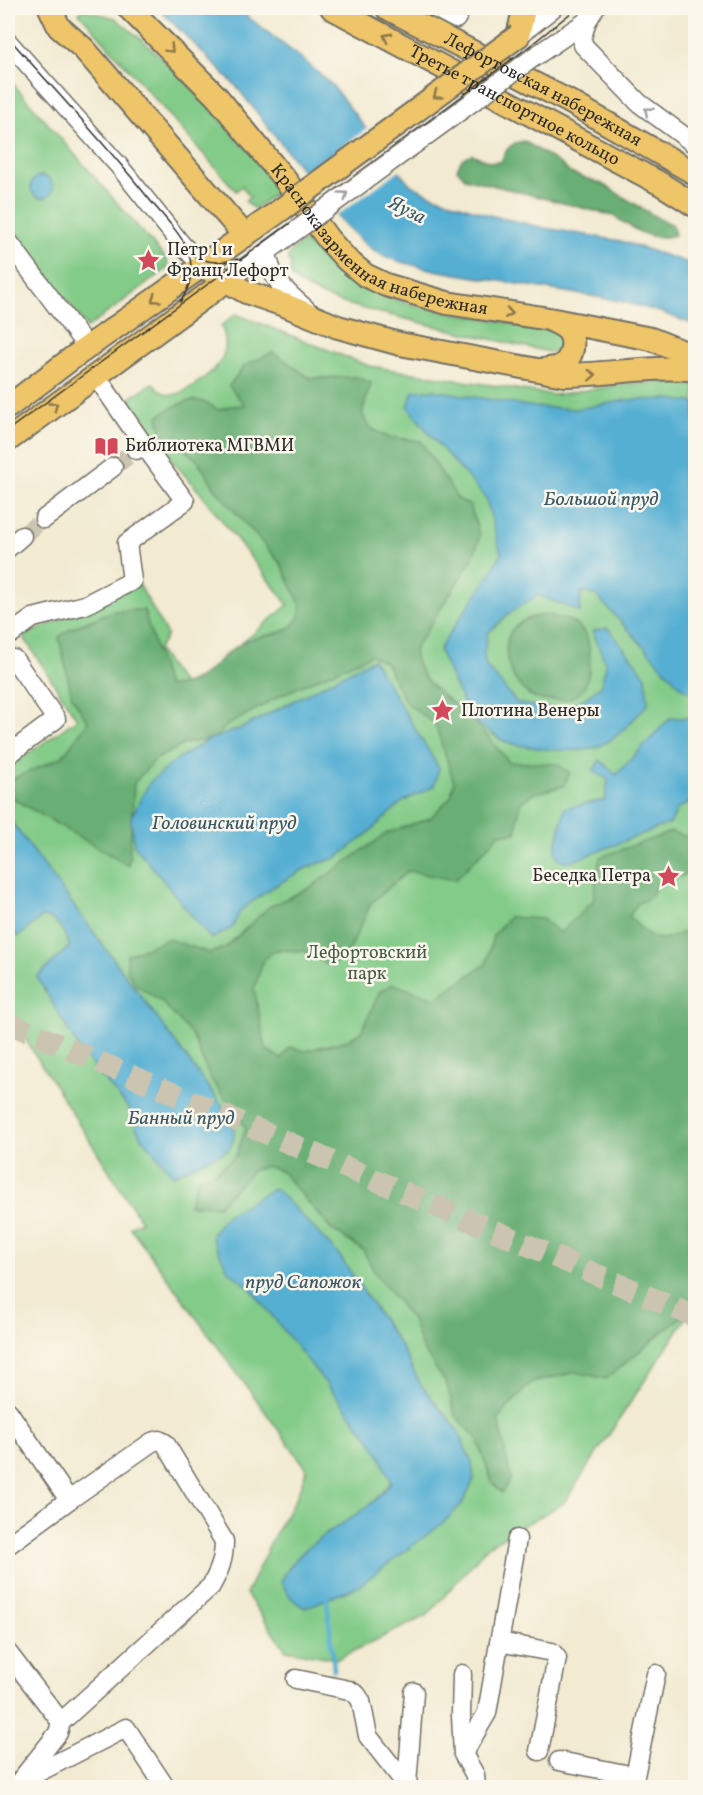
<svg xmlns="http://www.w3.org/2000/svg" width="703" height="1795" viewBox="0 0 703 1795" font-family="Vollkorn,serif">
<rect width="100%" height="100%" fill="#fbf7ec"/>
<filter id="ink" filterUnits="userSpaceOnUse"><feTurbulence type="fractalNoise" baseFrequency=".0167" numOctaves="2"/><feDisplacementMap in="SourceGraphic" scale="12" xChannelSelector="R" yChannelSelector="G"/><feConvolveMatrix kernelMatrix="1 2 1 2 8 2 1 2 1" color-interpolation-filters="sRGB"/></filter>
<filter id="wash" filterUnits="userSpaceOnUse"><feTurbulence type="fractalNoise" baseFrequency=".008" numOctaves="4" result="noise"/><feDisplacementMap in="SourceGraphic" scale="24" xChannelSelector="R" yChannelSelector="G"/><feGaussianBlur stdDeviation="1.35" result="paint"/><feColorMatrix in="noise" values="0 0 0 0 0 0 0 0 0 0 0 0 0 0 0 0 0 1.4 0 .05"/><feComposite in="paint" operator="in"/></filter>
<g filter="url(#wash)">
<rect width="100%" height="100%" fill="#f2ead1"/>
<path fill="#82cb88" stroke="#567b5a" stroke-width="1.5" d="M84,10L115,18L146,43L189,85L259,161L279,190L256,208H253L245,201L250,197L242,186L236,191L79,13Z
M8,78L167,260L168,268L87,328L8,222Z
M305,241L309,246L315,242C351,296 408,305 467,315C496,320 524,326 553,331L563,339C561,346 558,352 549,352C499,341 448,330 398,317C369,310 306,298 289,273L291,264L288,261C287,251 298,246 305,241Z
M236,314L369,366L554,395L625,384L669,382L695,386V1314L690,1312L564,1503L489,1545L428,1615L337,1659L286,1650L246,1594L277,1530L296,1498L307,1469L130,1227L141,1221L8,1012V768L77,719L23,636L139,584L167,635L158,650L186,689L288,605L198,490L122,404L152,383C157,388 163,394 171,395C180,395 186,390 193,386C216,370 234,355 221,326Z"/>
<path fill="#69af74" stroke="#4a6d50" stroke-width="1.5" d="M524,141L562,165L570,173L602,184L661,220L672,224L675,235C652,243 633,229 614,216L476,181L465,178L457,169L462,159L472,154L490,162H501C506,149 510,143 524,141Z
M273,352L310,378L357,377L371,383L362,413L369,427L387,437L421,441L457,498L470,506L480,536L473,558L414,650C418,685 445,694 468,716C483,729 496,747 509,762L557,764L570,773L563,786L532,794L520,803L516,833L500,834L455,880L408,871L371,903L345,960L325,964L305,951L276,950L264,959L254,989L266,1049L281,1059L290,1047L305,1051L348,1040L361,1032L380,991L393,984L435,998L486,964L493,936L509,917L542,919L560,933L593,901L600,857L671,832L685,836L695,834V871L657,884L651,897L637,904L629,917C659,946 658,943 695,927V1314L681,1317L606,1379L576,1372L531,1383L498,1418L511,1479L502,1493L492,1482L477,1438L455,1415L447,1385L422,1348L412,1320L375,1273L363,1250L332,1230L282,1172L266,1166L252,1171L218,1206L189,1205L198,1177L212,1174L236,1156L246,1128L210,1078L192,1035L161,1001L135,984L127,970V955L168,939L210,953L225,948L269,907L311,887L387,833L430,818L451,797L454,782L435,724L406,703L385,662L371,655L283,694L226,726L215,738L184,744L155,760L134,783L129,866L9,796L8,781L62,757L88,722L72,697L59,637L70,629L112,611L144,610L167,686C208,685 211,661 242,643C258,633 286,638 297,620C299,617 300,610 301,606L281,564L216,490L198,461L161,431L158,416C180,403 195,392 218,410L230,406L245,405L229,386L244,366Z
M545,615C558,617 573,619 582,630C593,642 592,679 581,691C575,698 565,701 556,700C551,700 543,701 538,699C514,691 497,652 512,630C520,619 533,617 545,615Z"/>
<path fill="#55afd3" stroke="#406d7f" stroke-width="1.5" d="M158,8H236L305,61L332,85L402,175L411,185L429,194L489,215L545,228L621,241L695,265V325L660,312L620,301L439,271L401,262L383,256L365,244L344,224L236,86Z
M31 187a11 11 0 1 1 22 0a11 11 0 1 1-22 0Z
M433,390L535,407L576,409L627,400L670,399L695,403V694L682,688L596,595L581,592L580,612L538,595L509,613L488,633L484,653L486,666L517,703L545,708H567L587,697L601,685L606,665L593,631L608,628L646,676L648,704C633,720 617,740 595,748C577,754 517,748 500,739C492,734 481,726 474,720C462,706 447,668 439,650C459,617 484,588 501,554L486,498L437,443L408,407L413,391Z
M373,659L439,768L434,786L402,802L364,837L336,858L308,867L273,887L241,910L232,928L211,939L134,845L131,817L150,782L176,760L208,740L242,728Z
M670,718H693L695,720V800L677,809L671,823L571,862L559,860L555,850L565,808L605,800L608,780L593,770L600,760L616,775Z
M8,817L233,1120C235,1132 235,1141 228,1150L173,1175L145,1142L136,1128L130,1110L79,1049L37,977L70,946C63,932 59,918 42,917L18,937L8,922Z
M276,1189L339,1255L401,1347L421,1385L457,1429L472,1463L474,1479L462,1504L443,1523L357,1587L305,1608C294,1603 286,1593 281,1582C304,1532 361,1525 391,1482L381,1458L370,1439L251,1289L228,1270L212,1238L214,1230L227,1215L271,1190Z"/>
<path fill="#f2ead1" d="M369,127L401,169L335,217L303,175Z"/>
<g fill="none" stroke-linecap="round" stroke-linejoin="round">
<path stroke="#55afd3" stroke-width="4.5" d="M327,1599L334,1670"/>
</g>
</g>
<g filter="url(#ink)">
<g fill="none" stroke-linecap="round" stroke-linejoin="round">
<path stroke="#cac4b0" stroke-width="18" stroke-dasharray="18 9" stroke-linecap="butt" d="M113,467L136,450
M22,536L44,519"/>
<path stroke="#cac4b0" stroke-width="22" stroke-dasharray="22 11" stroke-linecap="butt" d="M8,1023L696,1317"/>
<defs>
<path id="minor" d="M435,8L456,19L462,8
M587,21L582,37L583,45L639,103L696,145
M518,36L553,8
M8,42L119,166L182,245L202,265
M534,57L587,21L595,8
M8,241L87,347
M267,252C270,279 287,293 307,310
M226,281L297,230
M96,376L143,444L136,450
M44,519L113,467
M8,548L22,536
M8,636L33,618L85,605L132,581L127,543L185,501L143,444
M8,755L56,719L14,659
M8,1411L69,1500L8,1545
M499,1642L552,1652L557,1658L539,1751
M8,1653L61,1722L58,1733L16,1786
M462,1674L461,1716L463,1754L475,1775L476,1788
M296,1679L349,1690L357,1695L361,1701L368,1736L409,1788
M61,1722L211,1586C220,1570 224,1559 224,1541L165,1443L159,1440L152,1442L69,1500
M463,1754L487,1713L517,1539
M559,1761L635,1776L633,1786
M35,1774L126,1728L166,1788
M635,1776L656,1674
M407,1784L414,1692"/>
<g id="major">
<path d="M50,8L59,27L84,49L245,236"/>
<path id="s1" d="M129,8L217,97L286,181L328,239L347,260L365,275L386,285L447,303L549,319L651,339L696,357"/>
<path id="s2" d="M332,8L661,184L696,206"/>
<path id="s3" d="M387,8L568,101L696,174"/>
<path d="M518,36L523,14L522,8"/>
<path d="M202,265L218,276L246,292L287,306L338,327L400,344L564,375C607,375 653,365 696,370"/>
<path d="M541,370C547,369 556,369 561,366C574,358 577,336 564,327C560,324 555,322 551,320"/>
<path d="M8,407L71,359L282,209"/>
<path d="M8,440L226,281"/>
</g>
</defs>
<use href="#minor" stroke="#716e65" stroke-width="21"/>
<use href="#major" stroke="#716e65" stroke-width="26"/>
<use href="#minor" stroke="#fff" stroke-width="18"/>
<use href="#major" stroke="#eec569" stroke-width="22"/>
<path stroke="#2b2b2b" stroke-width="1.5" d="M8,37C55,91 105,143 149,199C162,215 180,232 188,251C194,268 191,287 180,302
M184,250C200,262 218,265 238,259
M8,430L204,287L527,48L577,8"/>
<defs>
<path id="minor-bridge" d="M297,230L534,57"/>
<path id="major-bridge" d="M282,209L518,36"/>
</defs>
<use href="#minor-bridge" stroke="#716e65" stroke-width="21" stroke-linecap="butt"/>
<use href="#major-bridge" stroke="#716e65" stroke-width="26" stroke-linecap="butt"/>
<use href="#minor-bridge" stroke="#fff" stroke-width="18"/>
<use href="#major-bridge" stroke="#eec569" stroke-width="22"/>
</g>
<defs><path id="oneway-chevron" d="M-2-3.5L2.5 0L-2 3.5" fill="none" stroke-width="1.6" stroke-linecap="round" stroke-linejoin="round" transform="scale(1.5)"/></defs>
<g stroke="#8c784a">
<use href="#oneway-chevron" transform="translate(387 37) rotate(-152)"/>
<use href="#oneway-chevron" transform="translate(170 49) rotate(45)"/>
<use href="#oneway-chevron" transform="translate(437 95) rotate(144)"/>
<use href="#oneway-chevron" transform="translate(155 299) rotate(144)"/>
<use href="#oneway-chevron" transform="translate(509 313) rotate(9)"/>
<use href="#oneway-chevron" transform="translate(592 375) rotate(-3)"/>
<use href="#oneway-chevron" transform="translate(54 406) rotate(-36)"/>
</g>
<g stroke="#a0a0a0">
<use href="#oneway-chevron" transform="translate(648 111) rotate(-141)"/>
<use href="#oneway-chevron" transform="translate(344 195) rotate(-36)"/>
</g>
</g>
<defs>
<symbol id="sight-bare" viewBox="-9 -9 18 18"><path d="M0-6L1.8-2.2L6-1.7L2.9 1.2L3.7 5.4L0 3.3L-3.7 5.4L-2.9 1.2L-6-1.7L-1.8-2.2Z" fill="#d1495b" stroke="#fbf7ec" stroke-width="2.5" paint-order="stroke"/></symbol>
<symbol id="library-bare" viewBox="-9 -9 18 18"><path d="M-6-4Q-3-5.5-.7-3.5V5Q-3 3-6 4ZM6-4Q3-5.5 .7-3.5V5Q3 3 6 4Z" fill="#d1495b" stroke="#fbf7ec" stroke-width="2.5" paint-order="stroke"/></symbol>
</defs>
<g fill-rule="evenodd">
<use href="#sight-bare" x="132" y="244" width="33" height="33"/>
<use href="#library-bare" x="90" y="430" width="33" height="33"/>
<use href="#sight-bare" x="426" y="694" width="33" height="33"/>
<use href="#sight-bare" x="652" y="860" width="33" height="33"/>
</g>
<g text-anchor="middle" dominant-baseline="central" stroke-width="5" stroke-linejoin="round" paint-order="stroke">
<g font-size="18" fill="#2b2b2b" stroke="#fbf7ec">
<text stroke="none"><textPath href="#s3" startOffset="176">Лефортовская набережная</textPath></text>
<text stroke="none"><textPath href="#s2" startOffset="207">Третье транспортное кольцо</textPath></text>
<text stroke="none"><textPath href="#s1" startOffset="350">Красноказарменная набережная</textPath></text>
</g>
<g font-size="18" fill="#2b2b2b" stroke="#fbf7ec" text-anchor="start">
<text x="167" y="250">Петр I и<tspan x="167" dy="21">Франц Лефорт</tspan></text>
<text x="125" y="446">Библиотека МГВМИ</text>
<text x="461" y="711">Плотина Венеры</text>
<text x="651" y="876" text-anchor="end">Беседка Петра</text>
</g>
<g font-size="18" fill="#455b47" stroke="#fbf7ec">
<text x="367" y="953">Лефортовский<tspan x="367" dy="21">парк</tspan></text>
</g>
<g font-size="20" font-style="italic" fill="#3a5966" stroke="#fbf7ec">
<text transform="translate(407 211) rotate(27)">Яуза</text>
<text x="601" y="500">Большой пруд</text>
<text x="224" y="824">Головинский пруд</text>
<text x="181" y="1119">Банный пруд</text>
<text x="303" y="1283">пруд Сапожок</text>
</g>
</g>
<rect width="703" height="1795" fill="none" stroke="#fbf7ec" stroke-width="30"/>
</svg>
